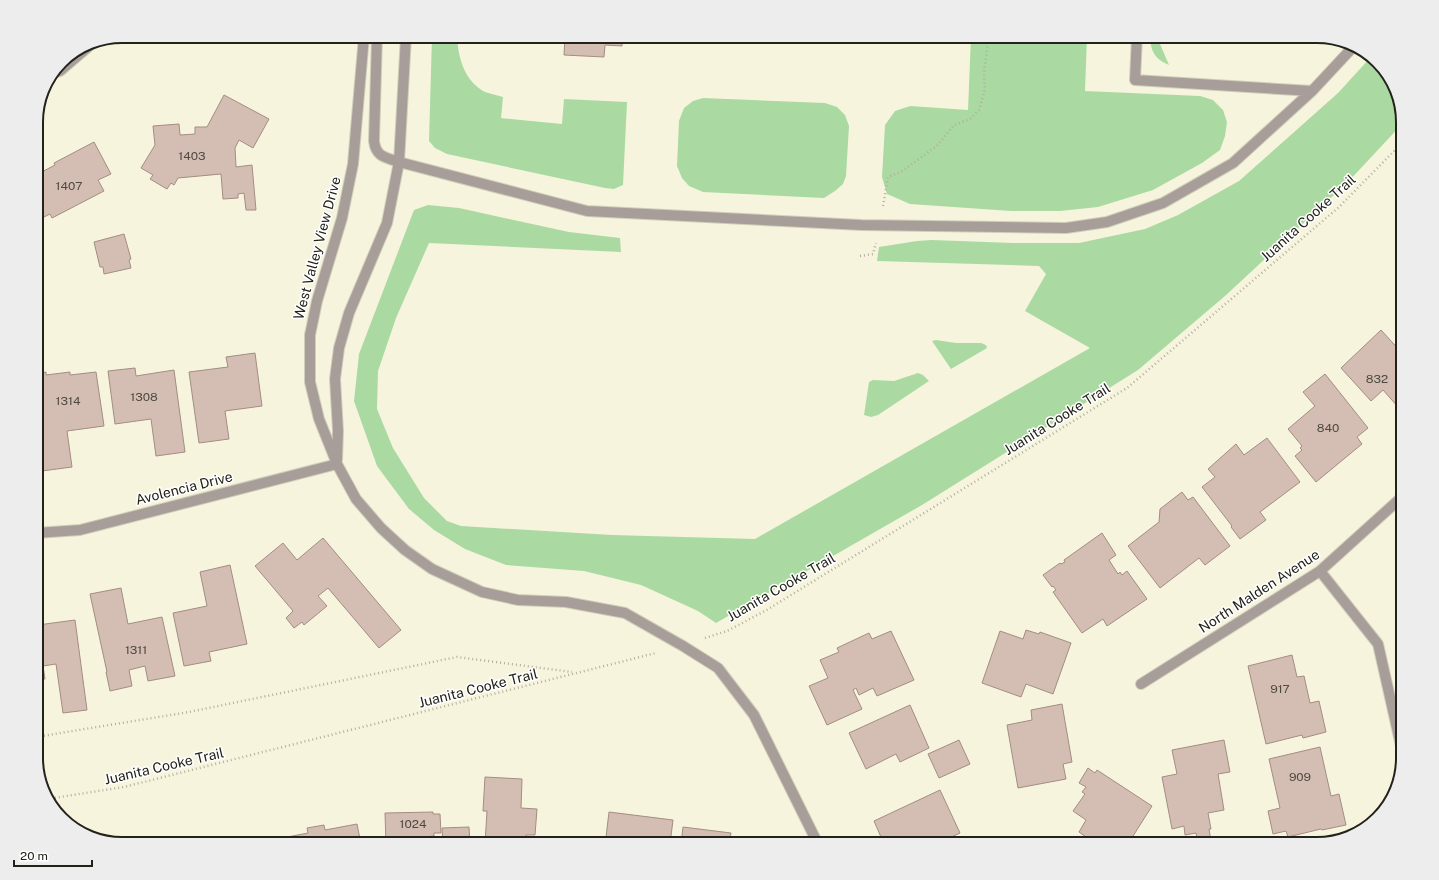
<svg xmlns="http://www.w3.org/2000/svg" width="1439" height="880" viewBox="0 0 1439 880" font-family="'Public Sans',sans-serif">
<rect width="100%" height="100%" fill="#f7f4de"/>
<path fill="#aadaa2" d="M432,36H457C458,57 464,81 485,92C490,94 497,95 503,97L501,118L562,124L564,99L627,102L623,185L614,189L605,188L447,154L435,148L429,141Z
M971,36H1087L1085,91L1200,96L1213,100L1223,110L1227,122L1225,136L1220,150L1202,163L1153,190L1098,207L1060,211H1011L910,204L887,194L882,177L885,125L895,111L910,106L968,110Z
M1151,36H1167L1169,39L1160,44L1169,65C1156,60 1149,51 1151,36Z
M1370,58L1391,79L1403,117V123L1348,182L1225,296L1138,370L922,505L716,623L698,611L641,585L584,571L506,565L465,549L434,530L409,509L377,466L354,401L359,354L414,210L428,205L459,208L569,232L620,238L621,252L429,243L396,318L378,371L377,409L393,448L424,498L447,521L461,526L612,535L755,539L1090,348L1025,311L1046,274L1039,266L877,261L879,247L917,241L932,240L1013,243H1079L1145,229L1178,215L1239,181L1338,93Z
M703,98L825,103L837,107L845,115L849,126L846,176L843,184L835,191L824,198L703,192L689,186L682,178L677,166L679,121L684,108L693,101Z
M936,340L956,343H981L986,345L987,348L951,369L932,341Z
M918,373L923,375L929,381L878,415L871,417L864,415L869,382L873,380L894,381Z"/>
<path fill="#d4beb3" stroke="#a28d83" d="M558,36H622V46L605,45L604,57L564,55L565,36Z
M224,95L269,119L253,148L239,140L235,148L236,167L252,165L256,210H246L244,193L238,194V198L223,199L221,174L178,178L174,185L171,183L167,189L150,179L153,175L141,168L155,145L153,126L179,124L180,135L195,134V127H207Z
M94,142L111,174L98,180L104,191L52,218L50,214L36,221V175L55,165L54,163Z
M124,234L131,259L129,260L131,268L104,274L103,267H100L94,242Z
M1381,330L1403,354V404L1399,408L1383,390L1371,401L1341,368Z
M255,353L262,406L225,411L229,439L199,443L189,372L228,367L226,357Z
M135,368L136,376L174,370L185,452L156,456L151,419L115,424L108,371Z
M46,372V375L70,372V375L96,372L104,426L67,431L72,467L42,471L36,427V374Z
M1325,374L1368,428L1357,437L1362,444L1316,482L1295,456L1302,450L1300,448L1302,446L1288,429L1315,406L1303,392Z
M1267,438L1300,482L1260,512L1266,520L1240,539L1231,527L1232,526L1202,487L1215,477L1208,469L1236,444L1244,455Z
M1182,492L1188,500L1193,497L1230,546L1205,565L1199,558L1160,588L1128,546L1159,522L1160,509Z
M1102,533L1116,555L1109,560L1118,574L1120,572L1122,575L1127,571L1147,599L1107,626L1103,619L1082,633L1053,592L1056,590L1053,586L1052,587L1043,575L1060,563L1061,564L1065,562L1064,560Z
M323,538L401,630L379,648L328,588L318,596L327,606L304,625L302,622L294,628L286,618L293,611L255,566L283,543L297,560Z
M230,565L247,644L209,652L211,661L184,666L173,613L207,606L200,572Z
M121,588L128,624L162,617L175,676L148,681L145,666L129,670L132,686L110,691L106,672H107L90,594Z
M36,612L38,625L75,620L87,710L63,713L56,664L43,666L45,679L36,680Z
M1026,630L1039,634L1040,632L1071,643L1053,694L1026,684L1021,697L982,683L1000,631L1023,639Z
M891,631L914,680L877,696L873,688L859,695L856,688L853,690L862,709L827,725L809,686L828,678L820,660L839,652L837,648L869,633L872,639Z
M1292,655L1297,677L1304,676L1310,703L1319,701L1326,732L1303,738L1302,735L1266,744L1248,666Z
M1062,704L1072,762L1063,764L1066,779L1018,788L1007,725L1032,720L1031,710Z
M910,705L929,748L900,762L896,754L866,769L849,733Z
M959,740L970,764L939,778L928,754Z
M1224,740L1230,772L1218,774L1224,810L1208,813L1211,829H1209L1211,841L1198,844L1196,833L1185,835L1184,826L1172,829L1162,777L1177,774L1172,750Z
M1320,747L1331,796L1339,794L1346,825L1322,830L1321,829L1288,837L1286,831L1273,834L1268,811L1280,808L1269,759Z
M1088,768L1095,773L1097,770L1152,806L1128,844H1096L1079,832L1086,820L1073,811L1085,794L1082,792L1086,787L1079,783Z
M485,777L522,779L521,808L537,809L535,835H526V842L560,844H485L487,811H483Z
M940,790L960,833L936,844L933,837L927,840L929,844H884L874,821Z
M433,812V814H440L441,833H434V836L425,837V844H386L385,813Z
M609,812L673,820L670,844H631L632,840L606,837Z
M357,824L361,844H278L277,839L308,833L307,828L324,825L325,830Z
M469,827L470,844H443L442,828Z
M683,827L731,833L729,844H681Z
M263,839L264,844H236Z"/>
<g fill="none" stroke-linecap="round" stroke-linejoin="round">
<defs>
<path id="minor" d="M364,36L353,164L342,218L317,301L310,335V382L319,419L337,464L356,499L381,528L405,550L432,569L482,592L518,600L566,602L625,613L683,646L718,668L754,715L818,844
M377,36L374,141C376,157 385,157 399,162L587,211L861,225L1066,228L1107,222L1163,203L1233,163L1312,91L1354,46
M1137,36L1135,80L1312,91
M53,73L60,71L94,42
M337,460L338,431L335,379L339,348L349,313L387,223L399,162L406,36
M36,533L80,530L337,464
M1320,571L1378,644L1403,755
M1141,684L1320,571L1403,496"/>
</defs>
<use href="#minor" stroke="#d1cebb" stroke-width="12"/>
<path stroke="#b1af9d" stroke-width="2.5" stroke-dasharray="1 3" stroke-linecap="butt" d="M883,206L888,177L901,172L937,146L954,125L970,119L979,110L985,89L984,72L989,36
M860,256L873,254L876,243
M705,638L727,631L765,611L1127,388L1339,207L1403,142
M36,737L189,712L457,657L572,672
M47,799L124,787L656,653"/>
<use href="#minor" stroke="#a79e99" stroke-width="10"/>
</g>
<g text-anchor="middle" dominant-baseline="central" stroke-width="3" stroke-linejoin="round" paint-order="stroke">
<g font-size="12" fill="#4f4940">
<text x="192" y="156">1403</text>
<text x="69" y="186">1407</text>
<text x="1377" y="379">832</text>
<text x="144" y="397">1308</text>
<text x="68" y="401">1314</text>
<text x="1328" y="428">840</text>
<text x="136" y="650">1311</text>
<text x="1280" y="689">917</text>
<text x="1300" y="777">909</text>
<text x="413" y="824">1024</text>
</g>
<g font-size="14" fill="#23221a" stroke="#fff">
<text transform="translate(1308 218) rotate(-42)">Juanita Cooke Trail</text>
<text transform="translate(317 248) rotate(-75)">West Valley View Drive</text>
<text transform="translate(1057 419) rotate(-32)">Juanita Cooke Trail</text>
<text transform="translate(184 488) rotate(-14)">Avolencia Drive</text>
<text transform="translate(781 587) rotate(-30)">Juanita Cooke Trail</text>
<text transform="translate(1259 591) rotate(-33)">North Malden Avenue</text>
<text transform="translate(478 688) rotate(-14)">Juanita Cooke Trail</text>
<text transform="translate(164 766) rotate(-13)">Juanita Cooke Trail</text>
</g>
</g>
<path d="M0 0H1439V880H0ZM122 43H1317A79 79 0 0 1 1396 122V758A79 79 0 0 1 1317 837H122A79 79 0 0 1 43 758V122A79 79 0 0 1 122 43Z" fill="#ededed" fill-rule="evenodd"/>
<path fill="none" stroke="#23221a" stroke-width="2" d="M122 43H1317A79 79 0 0 1 1396 122V758A79 79 0 0 1 1317 837H122A79 79 0 0 1 43 758V122A79 79 0 0 1 122 43Z"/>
<path d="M14 860v6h78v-6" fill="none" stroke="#23221a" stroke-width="2"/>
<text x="20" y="860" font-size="12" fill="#23221a" stroke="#ffffff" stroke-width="3" paint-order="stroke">20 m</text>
</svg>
